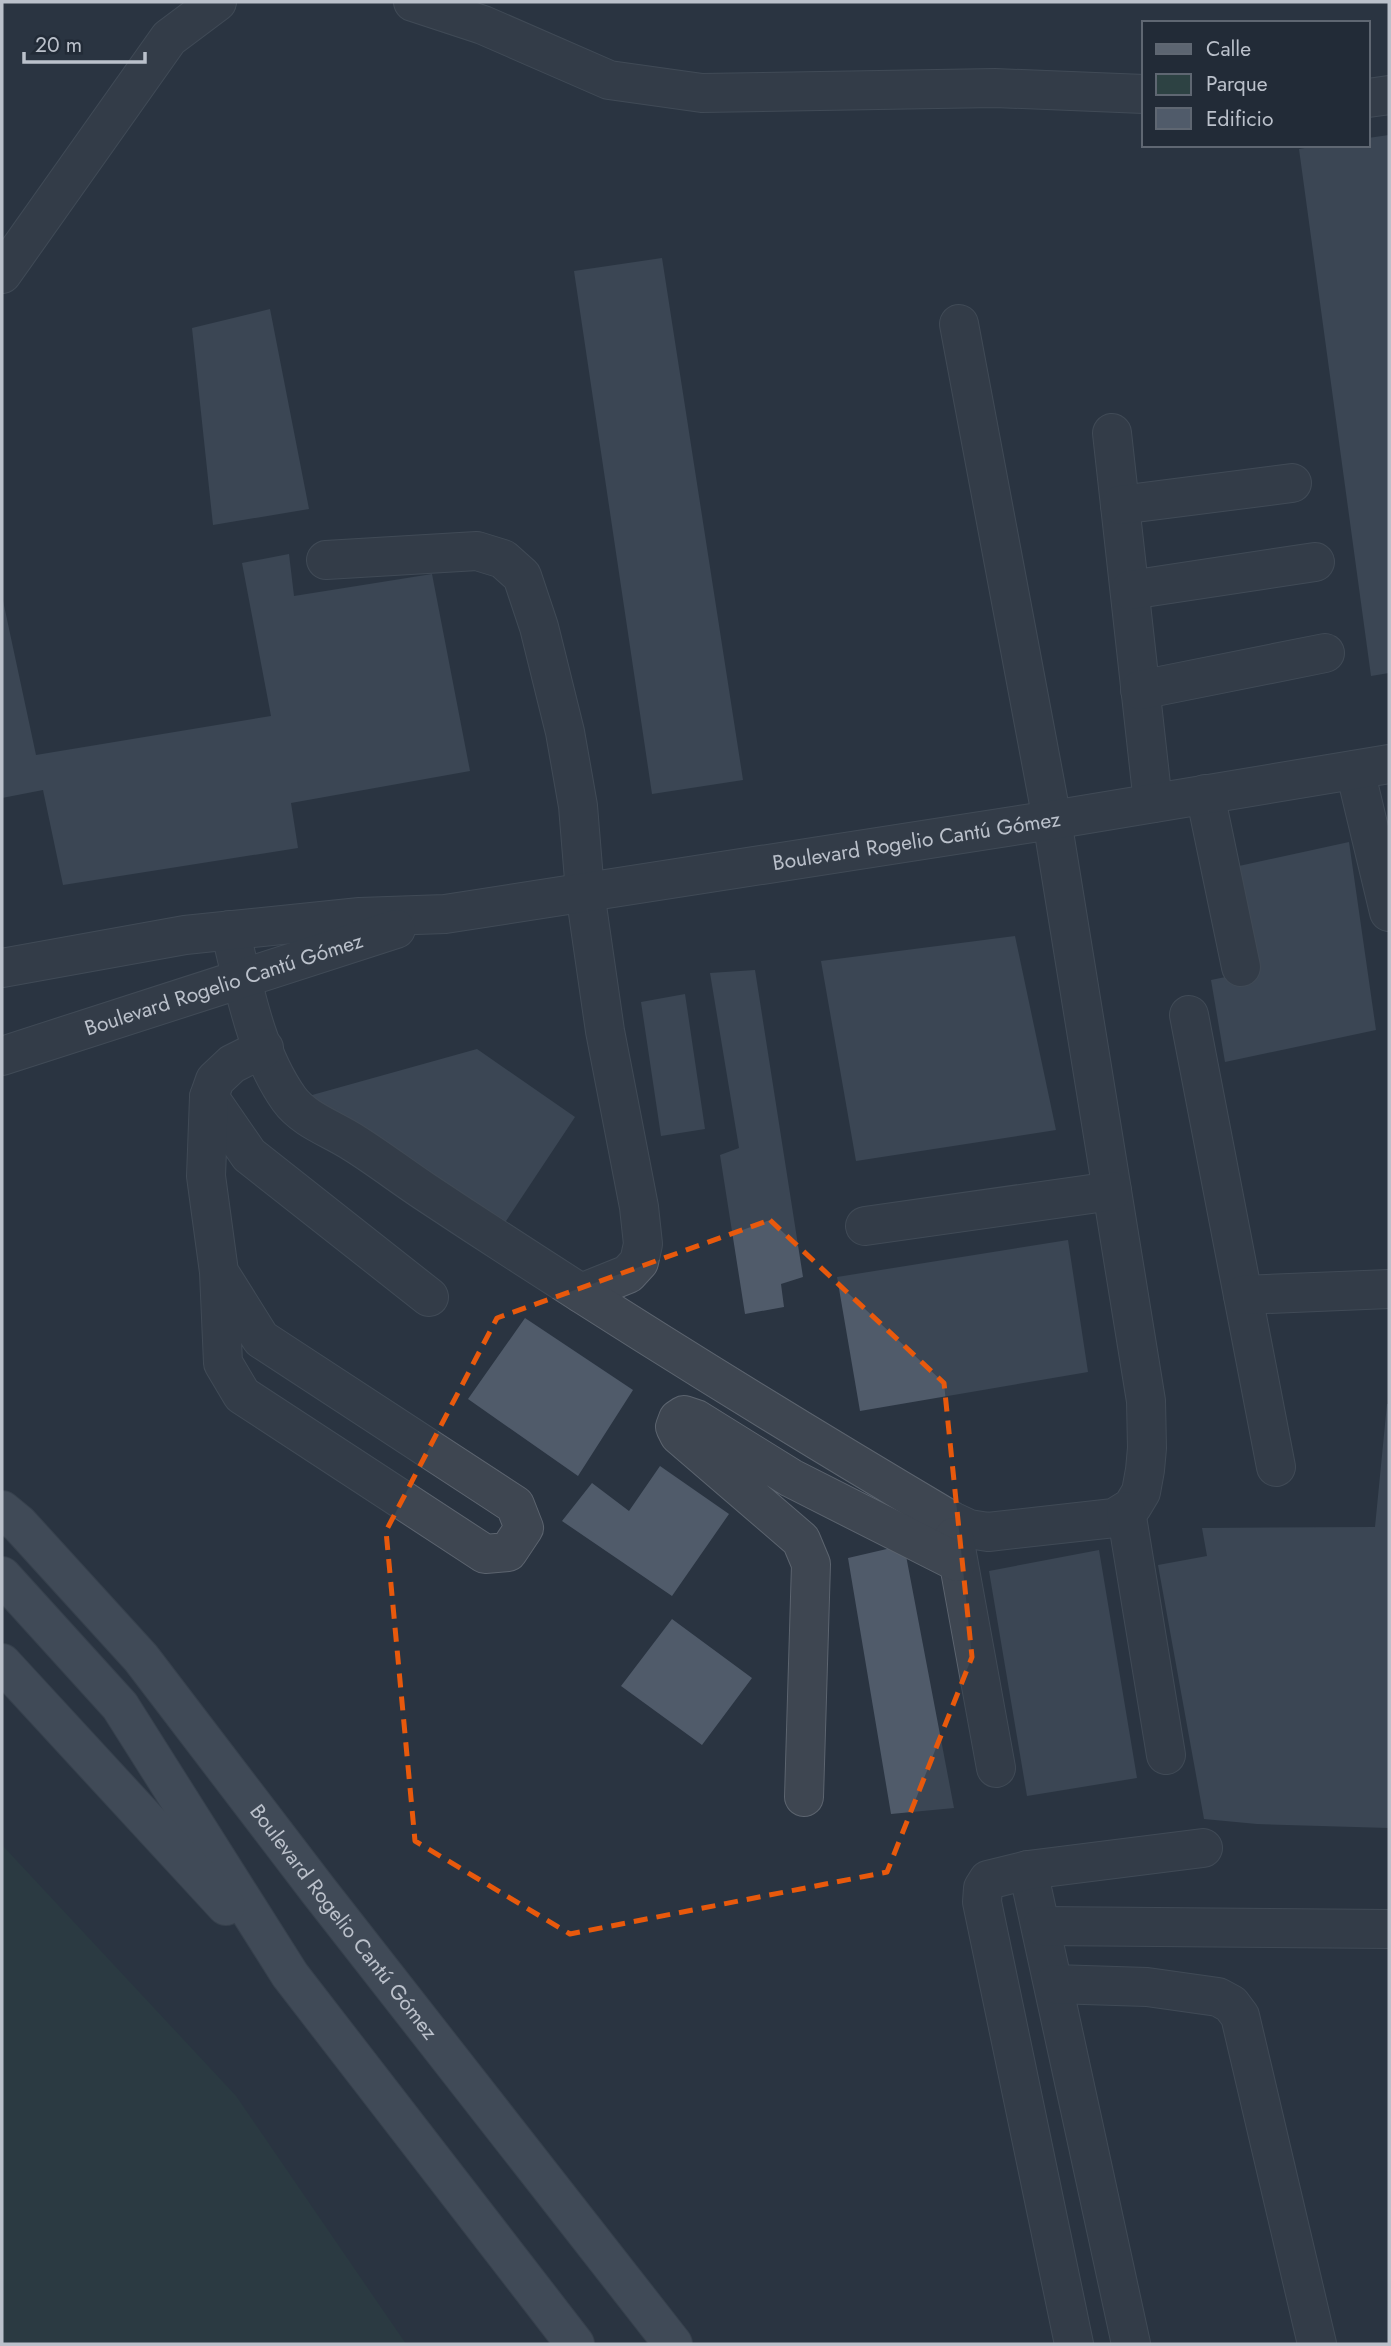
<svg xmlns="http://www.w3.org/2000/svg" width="1391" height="2346" viewBox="0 0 1391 2346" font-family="Jost,sans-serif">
<rect width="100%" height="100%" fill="#2a3441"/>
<path fill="#2d4243" d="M2,1845L236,2096L406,2344H2Z"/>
<path fill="#505b6a" d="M1389,135V673L1371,676L1299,149L1321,145H1368V138Z
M662,258L743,780L652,794L574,271Z
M270,309L309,509L213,525L192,328Z
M289,554L294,596L432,574L470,771L291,803L298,848L63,885L43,790L2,798V596L36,755L271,716L242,563Z
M1349,842L1376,1030L1225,1062L1211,980L1259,970L1239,866Z
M1015,936L1056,1130L856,1161L821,961Z
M755,970L803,1277L781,1284L784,1307L745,1314L720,1155L739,1148L710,973Z
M685,994L705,1129L661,1136L641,1002Z
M477,1049L575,1117L504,1224L305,1097Z
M1068,1240L1088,1372L860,1411L837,1277Z
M525,1318L633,1390L578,1476L468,1399Z
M1387,1404H1389V1828L1257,1824L1204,1819L1158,1565L1207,1556L1202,1528L1375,1527Z
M660,1466L729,1514L672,1596L562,1521L592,1483L629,1511Z
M904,1545L954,1808L891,1814L848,1558Z
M1099,1550L1137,1778L1027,1796L989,1571Z
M672,1619L752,1678L702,1745L621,1686Z"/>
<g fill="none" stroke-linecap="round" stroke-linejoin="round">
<defs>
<g id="minor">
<path d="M413,2L483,25L609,80L702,93L995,88L1144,94"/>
<path d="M1368,98L1389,95"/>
<path d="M2,274L169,38L217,2"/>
<path d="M1112,433L1153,803"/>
<path d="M1120,505L1292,483"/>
<path d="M326,560L477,551L503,559L522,576L539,627L565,732L578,806L585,892L605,1031L639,1207L643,1244L639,1262L628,1274L581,1293"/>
<path d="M1130,590L1315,562"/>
<path d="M1140,690L1325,653"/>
<path d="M1355,770L1389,912"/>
<path d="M1205,794L1241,967"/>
<path d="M230,930C244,986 255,1051 289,1099C304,1120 333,1129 354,1143C378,1158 400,1175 424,1191C597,1306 773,1415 952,1521L969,1529L988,1532L1114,1518L1132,1507L1141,1492L1145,1470L1147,1448L1146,1401L1052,820L959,324"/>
<path id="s1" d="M2,968L185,935L360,917L445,914L1052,820L1389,764"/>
<path d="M1189,1015L1276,1467"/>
<path id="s2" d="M2,1056L396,929"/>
<path d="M209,1097L249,1155L429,1297"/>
<path d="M865,1226L1112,1191"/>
<path d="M219,1272L223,1363L242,1395L485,1554L508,1552L524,1528L515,1505L261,1339L219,1272L206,1176L209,1097L215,1080L232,1064L264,1048"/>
<path d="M1243,1295L1389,1289"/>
<path d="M1126,1511L1166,1755"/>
<path d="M954,1537L996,1768"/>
<path d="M804,1797L811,1564L801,1540L679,1435L675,1427L678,1419L684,1415L696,1419L791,1478L957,1562"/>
<path d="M1028,1870L1131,2344"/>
<path d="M1042,1926L1389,1929"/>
<path d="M1054,1984L1147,1987L1218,1997L1231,2004L1240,2016L1317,2344"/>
<path d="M1074,2344L982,1902L983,1888L988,1880L1028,1870L1203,1848"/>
</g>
<g id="major">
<path id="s3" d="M2,1510L19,1524L141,1658L318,1890L673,2344"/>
<path d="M2,1576L120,1706L290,1975L575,2344"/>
<path d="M2,1663L226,1906"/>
</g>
</defs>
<use href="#minor" stroke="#5c646f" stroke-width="40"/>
<use href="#major" stroke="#474f5b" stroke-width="40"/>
<use href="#minor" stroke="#3e4651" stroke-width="38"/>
<use href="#major" stroke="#5c6571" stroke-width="38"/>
</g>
<path d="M0 0H1391V2346H0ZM770,1220L944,1383L972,1657L887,1872L570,1934L415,1841L386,1531L497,1318Z" fill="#2a3441" fill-opacity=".55" fill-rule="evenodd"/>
<path fill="none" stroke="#e8590c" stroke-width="5" stroke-dasharray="14 9" stroke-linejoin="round" d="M770,1220L944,1383L972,1657L887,1872L570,1934L415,1841L386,1531L497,1318Z"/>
<g text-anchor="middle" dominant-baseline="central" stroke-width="6" stroke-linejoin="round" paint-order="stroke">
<g font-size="21" fill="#bbc1cb" stroke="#222b37">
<text stroke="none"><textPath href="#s1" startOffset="924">Boulevard Rogelio Cantú Gómez</textPath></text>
<text stroke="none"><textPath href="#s2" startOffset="233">Boulevard Rogelio Cantú Gómez</textPath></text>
<text stroke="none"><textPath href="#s3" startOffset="536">Boulevard Rogelio Cantú Gómez</textPath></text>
</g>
</g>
<rect width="1391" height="2346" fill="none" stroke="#bbc1cb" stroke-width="7"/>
<rect x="1142" y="21" width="228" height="126" fill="#222b37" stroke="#5f6772" stroke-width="2"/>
<rect x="1156" y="44" width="35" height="10" fill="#5c6571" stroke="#5f6772" stroke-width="2"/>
<text x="1206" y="56" font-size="21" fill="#bbc1cb">Calle</text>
<rect x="1156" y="74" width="35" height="21" fill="#2d4243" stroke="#5f6772" stroke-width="2"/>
<text x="1206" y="91" font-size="21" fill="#bbc1cb">Parque</text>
<rect x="1156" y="108" width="35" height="21" fill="#505b6a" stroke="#5f6772" stroke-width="2"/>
<text x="1206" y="126" font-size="21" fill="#bbc1cb">Edificio</text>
<path d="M24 52v10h121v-10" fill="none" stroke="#bbc1cb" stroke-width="3.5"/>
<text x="35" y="52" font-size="21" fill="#bbc1cb" stroke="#222b37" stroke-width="5" paint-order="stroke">20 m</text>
</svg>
